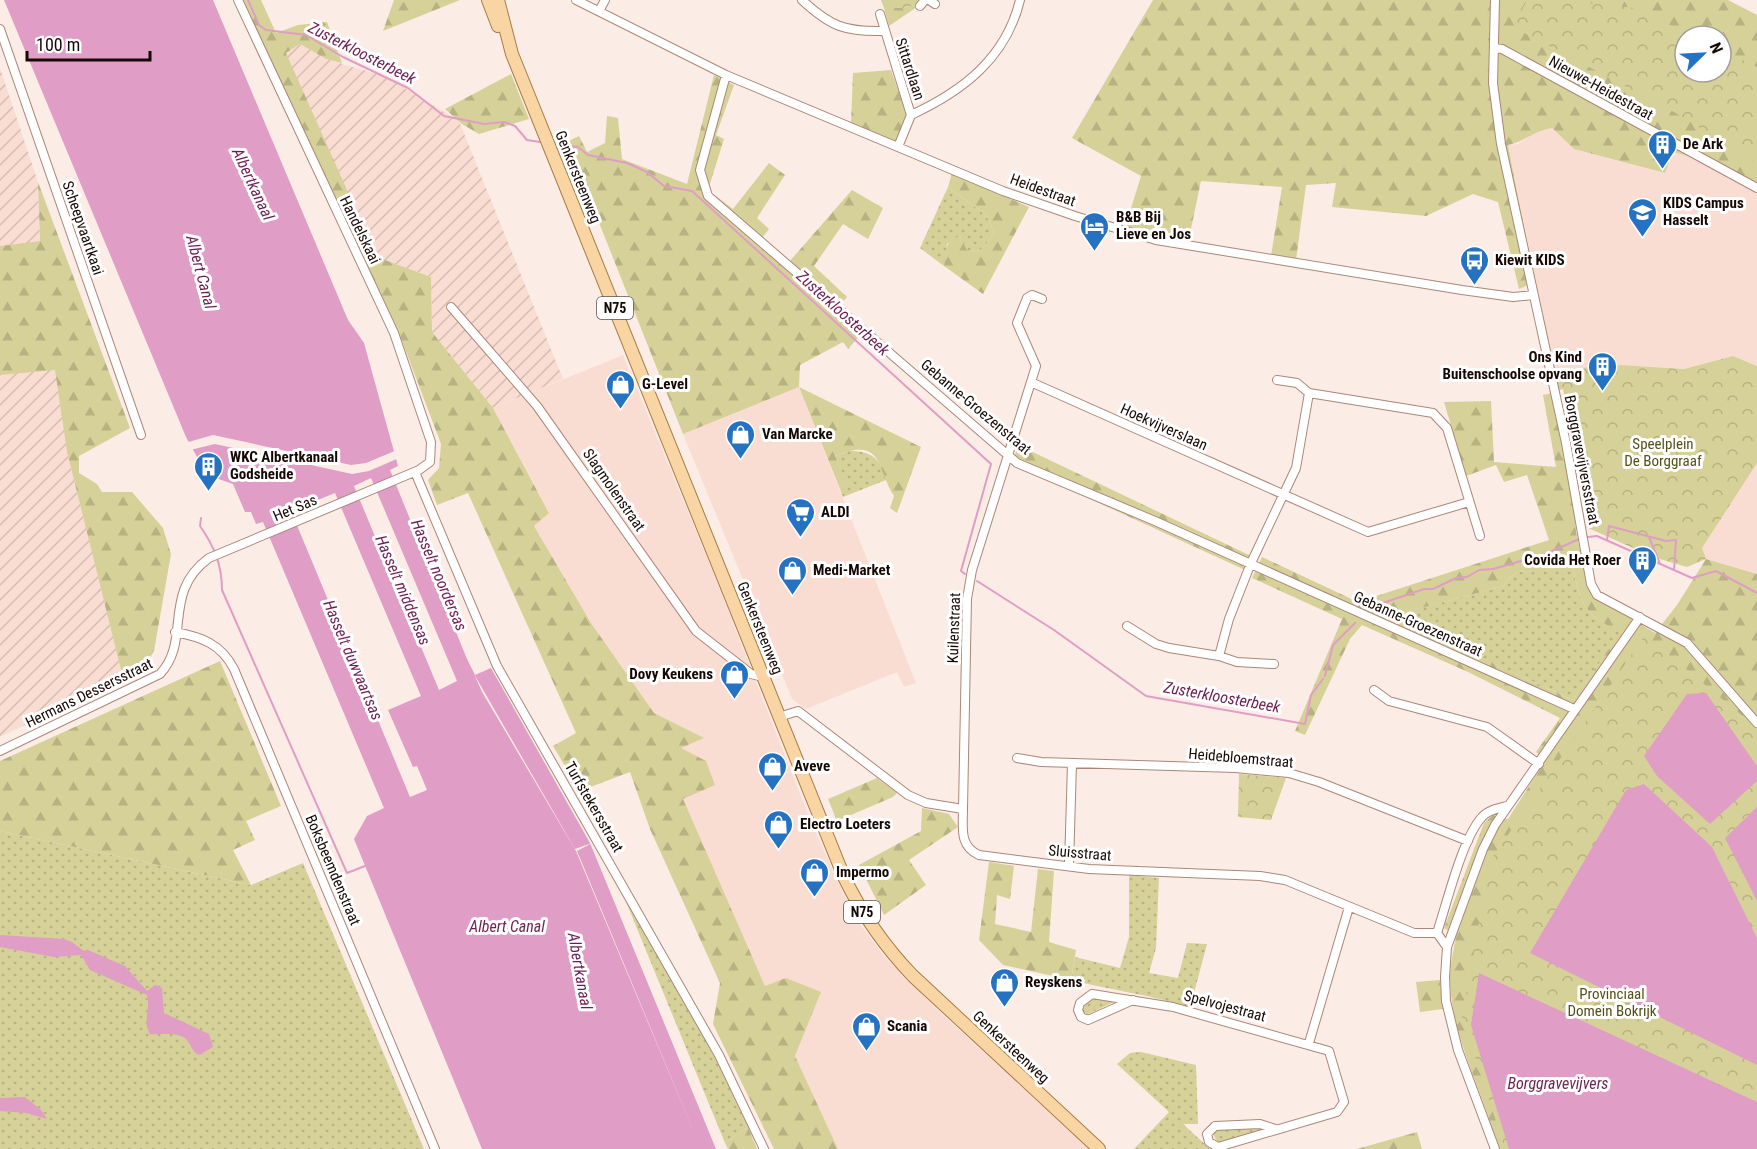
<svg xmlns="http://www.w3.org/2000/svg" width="1757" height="1149" viewBox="0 0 1757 1149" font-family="'Roboto Condensed',sans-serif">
<defs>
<pattern id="industrial-furrows" width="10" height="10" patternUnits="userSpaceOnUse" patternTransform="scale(1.5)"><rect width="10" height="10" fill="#faddd2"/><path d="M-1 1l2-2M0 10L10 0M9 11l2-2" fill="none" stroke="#d6bcb3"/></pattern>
<pattern id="grass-dots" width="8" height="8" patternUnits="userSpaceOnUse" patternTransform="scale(1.5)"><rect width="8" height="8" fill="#d6d198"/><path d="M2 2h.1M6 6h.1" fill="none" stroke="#b7b282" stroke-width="1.8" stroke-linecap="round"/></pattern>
<pattern id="forest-firs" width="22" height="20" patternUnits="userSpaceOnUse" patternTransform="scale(1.5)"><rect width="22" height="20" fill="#d6d198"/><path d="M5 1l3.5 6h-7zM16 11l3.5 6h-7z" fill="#b7b282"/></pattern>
<pattern id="park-crowns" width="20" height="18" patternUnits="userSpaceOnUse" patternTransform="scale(1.5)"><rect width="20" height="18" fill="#d6d198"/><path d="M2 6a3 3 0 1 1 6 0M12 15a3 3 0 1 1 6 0" fill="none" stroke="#b7b282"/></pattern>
</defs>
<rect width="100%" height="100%" fill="#fcece6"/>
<path fill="#faddd2" d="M1552,128L1574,149L1664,173L1673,152L1692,157L1757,193V366L1733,356L1684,369L1621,365L1554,370L1508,145L1518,144L1540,129Z
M623,355L713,572L812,824L853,915L884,956L944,1016L1090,1149H838L795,1056L821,992L765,986L682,799L680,747L703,738L654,713L591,623L534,526L549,512L493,408Z
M799,387L916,683L904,687L897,672L806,709L792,699L683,434Z
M1757,463V574L1706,559L1701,548Z"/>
<path fill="url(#industrial-furrows)" d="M300,44L326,59L387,77L459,121L563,379L493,408L432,332L431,277L377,257L285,53Z
M0,68L38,182L40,241L67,452L123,678L0,737Z"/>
<path fill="url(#grass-dots)" d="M948,187L986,215L994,232C986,244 983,255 967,250L960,236L947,244L944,266L920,248Z
M849,451C872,451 880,458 886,480L843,497L840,489L847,485L835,456Z
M1571,561C1582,606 1580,610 1621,633L1573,700L1390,616L1504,586C1515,568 1520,572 1537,571C1548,571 1561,564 1571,561Z
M0,831L251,885L303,863L424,1149H0Z
M1129,875L1159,878L1156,948L1149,973L1178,978L1187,943L1207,944L1190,1008C1153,995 1110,990 1071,980L1075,957L1120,968L1129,937Z
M622,892L707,1041L748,1127L725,1143Z
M1092,996L1114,1000V1002L1086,1015L1082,1011L1083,1004Z
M1141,1052L1196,1065L1198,1124H1183L1210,1149H1134L1169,1112L1117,1064L1130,1053Z
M1259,1127L1261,1131L1218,1143L1213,1134L1217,1130Z"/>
<path fill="url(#forest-firs)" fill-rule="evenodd" d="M242,0H261L276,33L298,25L327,22L342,63L326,59L300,44L286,53L377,257L431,277L432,332L493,408L549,513L534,526L591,623L654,713L704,738L681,748L706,761L715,785L683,799L765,986L786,978L821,992L795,1056L838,1149H774L713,1024L720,983L650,829L630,772L580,791L553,746L576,733L468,493L437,505L428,480L439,468L441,444L399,333Z
M394,0H460L383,31Z
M1153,0H1728L1757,15V184L1696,151L1692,157L1673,152L1665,173L1574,149L1552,128C1535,130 1524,142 1508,145L1535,282L1519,289L1498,202L1473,194L1426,216L1332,207L1336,183L1306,185L1296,260L1271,256L1282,187L1201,181L1188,243L1125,228L1141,176L1072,138ZM1685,36H1721V72H1685Z
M915,5L917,7L889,26L884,8H903Z
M891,70L907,116L895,141L851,123L853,73Z
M511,74L529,119L479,134L462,124L445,109Z
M714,75L734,85L716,135L724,139L708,190L733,209L769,163L785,175L757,218L769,229L757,244L862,333L848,349L843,342L800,365L799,387L921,447L897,513L890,508L894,496C876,468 884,436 835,456L848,485L840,489L799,387L683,434L567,142L579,136L587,152L605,143L607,116L618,118L622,159L687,184Z
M952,173L1029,207L983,294L944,266C946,251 944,241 960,236L967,250C983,255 986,244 994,232L986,215L948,187Z
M38,182L130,428L79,456V473L97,484L102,492H132L163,528L171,554L154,651L144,666L123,678L67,452L55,370L0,375V246L40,241Z
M852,190L883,208L868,239L843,224L814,266L847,297L842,303L789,262Z
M1552,393L1571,481L1576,532L1588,586L1598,598L1655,633L1677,605L1706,559L1757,574V766L1509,1149H1493L1498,1147C1483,1091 1450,1035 1450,977C1450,964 1454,949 1456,936L1444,928L1484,823L1493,815L1508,819L1545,761L1536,752L1560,718L1468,672L1362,625L1350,639L1305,735L1295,731L1342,619L1252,578L1262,557L1358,602L1549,540L1527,475L1504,482L1496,465L1466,476L1444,402L1491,401L1494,462L1556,467L1543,395ZM1571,561C1582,605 1580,610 1620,633L1573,700L1391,616L1504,586C1515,568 1520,572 1537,572C1548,571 1561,564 1571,561Z
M1018,445L1251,556L1245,570L1012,463Z
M220,661L281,806L246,821L255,840L233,850L251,885L0,831V761Z
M877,778L897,793L893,797L837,821L828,799Z
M922,808L949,814L958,827L909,860L926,885L884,915L859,865L921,831Z
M989,862L1014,866L1010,899L997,895L995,924L1031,932L1038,869L1054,871L1049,942L1076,950L1071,980L1003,965L979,940Z
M1440,980L1443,1009L1420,1012L1416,982Z
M748,1127L757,1149H728L725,1143Z
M1417,1132L1422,1149H1357Z"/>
<path fill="url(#park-crowns)" d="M881,0H918L915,5L903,8H884Z
M1527,0H1558L1635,8L1693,36H1685V72H1721V49L1757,67V163L1674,112L1513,27Z
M1733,356L1757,366V463L1702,548L1706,559L1687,567L1653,557L1586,527L1590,523L1563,389L1559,390L1554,370L1621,365L1684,369Z
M1645,635L1757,728V1149H1505L1462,1017L1490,861Z
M1239,774L1286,778L1271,820L1238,817Z"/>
<path fill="#e09dc5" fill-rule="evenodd" d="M4,0H213L348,320L364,343L398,466L390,470L467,659L475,675L491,668L590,843L716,1149H482L354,839L367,816L384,808L263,522L256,524L251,512H245L233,484L207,475L186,437ZM371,478L457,681L439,690L354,486ZM335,493L421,696L388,710L413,767L417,766L427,790L410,797L291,511Z
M1706,693L1757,766V781L1710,824L1657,776L1644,756L1687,694Z
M1644,784L1712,847L1757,938V1065L1530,953L1626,790Z
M1757,807V901L1725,838Z
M0,935L64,939L72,942L84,951L88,950L125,966L147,991L155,985L162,988L164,1013L209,1034L213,1047L199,1055C192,1052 192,1046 187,1040C179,1031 161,1035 150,1034C142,1022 151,1010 147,995L90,970L81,955L54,957L0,947Z
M1479,973L1757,1102V1149H1509L1471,1025Z
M25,1097L41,1110L47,1119L26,1113L0,1111V1098Z"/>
<path fill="#fcece6" d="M213,435L351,465L366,463L397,450L399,458L369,471L352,474L215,444L190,450L185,443Z
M474,674L575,849L592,843L577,851L701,1149L576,851L482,692Z"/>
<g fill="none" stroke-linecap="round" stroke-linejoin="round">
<path stroke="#e09dc5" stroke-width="2" d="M248,0L259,25L266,30L306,35L343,57L408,88L444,116L484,124L504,122L515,126L527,140L540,142
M568,146L578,147L588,155L627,163L647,172L664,186L692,191L991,464L961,571L965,574
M201,518L200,526C214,546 222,565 222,590L347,873L365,866
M1588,537L1597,536L1692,578L1716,571L1757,593
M1649,537L1660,564
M1607,540L1609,526L1666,541L1676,540L1674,570
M977,581L1054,630L1146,696L1305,724L1311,695L1323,679
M1374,606L1424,589H1433L1456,578L1467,577L1479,570L1493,569L1546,554L1579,539
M1325,676L1333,645L1355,623"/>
<defs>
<path id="street" d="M576,0L726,75L1003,191L1075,216L1156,240L1462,290L1513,297L1533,295
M802,0C831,27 846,32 884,31
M929,0L935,4
M1495,0L1493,83L1501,144L1566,443L1591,584L1597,595L1687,643L1757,723
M920,6L925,0
M599,11L605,0
M880,14L911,115
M0,29L141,435
M1494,48L1502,49L1757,188
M726,75L700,170L708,196L1017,463L1155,521L1574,709
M898,147L911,115C963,91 1006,58 1020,0
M1042,299L1032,295L1027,298L1017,323L1036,366L972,570L967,599L963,809C963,828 959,846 979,855L1089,869L1260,876L1285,880L1414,933H1437
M451,307L537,406L696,631L751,674L763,677
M1277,380L1297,383L1309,393
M1033,383L1368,532L1469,502
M415,472L497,666L719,1055L764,1149
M1127,626L1156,644L1169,648L1219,656L1237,662L1274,664
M175,632C202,637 221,644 234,669L435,1149
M1219,656L1229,619L1251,563L1296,468L1309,393L1433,413L1447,428L1480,536
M1374,690L1389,701L1487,727L1539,764
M779,717L798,711L908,795L926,803L963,809
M0,751L160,674C192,640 161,593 209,558L419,470L430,462L431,442L394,333L238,0
M1017,758L1041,762L1235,768L1289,773L1319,782L1468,841
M1069,866L1072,763
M1447,947L1437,933C1447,903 1462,839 1482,817C1488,810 1499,808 1507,806
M1133,1000L1088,1020L1081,1017L1078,1010L1080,1003L1092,994L1173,1007L1329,1051L1344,1102L1337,1112L1218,1147L1209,1142L1207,1134L1215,1126L1260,1124L1275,1129
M1309,1043L1349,907
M1495,1149L1458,1050L1446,1001L1445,977L1447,947L1483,849L1495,825L1640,617"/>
<path id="primary" d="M488,0L498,26
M498,0L512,54L844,877C862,914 884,946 913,976L1099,1149"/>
</defs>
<use href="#street" stroke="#ab8778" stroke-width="10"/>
<use href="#primary" stroke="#a77b45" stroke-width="14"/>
<use href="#street" stroke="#fff" stroke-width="8"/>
<use href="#primary" stroke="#f9d5a4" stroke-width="12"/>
</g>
<defs>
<symbol id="building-pin" viewBox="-11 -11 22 30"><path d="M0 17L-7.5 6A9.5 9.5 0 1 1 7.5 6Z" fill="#2472c1" stroke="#fff"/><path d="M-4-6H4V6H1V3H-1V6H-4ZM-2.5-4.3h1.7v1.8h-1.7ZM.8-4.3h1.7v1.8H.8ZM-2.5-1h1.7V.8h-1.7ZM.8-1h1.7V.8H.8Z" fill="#fff"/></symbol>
<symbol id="school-pin" viewBox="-11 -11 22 30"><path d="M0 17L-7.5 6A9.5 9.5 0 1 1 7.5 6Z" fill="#2472c1" stroke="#fff"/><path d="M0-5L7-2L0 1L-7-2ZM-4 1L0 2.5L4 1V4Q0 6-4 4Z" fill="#fff"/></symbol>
<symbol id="hotel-pin" viewBox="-11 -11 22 30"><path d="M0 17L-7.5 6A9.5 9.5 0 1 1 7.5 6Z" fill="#2472c1" stroke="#fff"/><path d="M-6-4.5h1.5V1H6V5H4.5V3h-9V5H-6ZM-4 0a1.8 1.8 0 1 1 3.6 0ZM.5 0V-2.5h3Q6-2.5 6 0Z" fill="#fff"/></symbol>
<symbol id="bus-pin" viewBox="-11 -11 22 30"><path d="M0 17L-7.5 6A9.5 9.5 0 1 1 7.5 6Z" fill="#2472c1" stroke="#fff"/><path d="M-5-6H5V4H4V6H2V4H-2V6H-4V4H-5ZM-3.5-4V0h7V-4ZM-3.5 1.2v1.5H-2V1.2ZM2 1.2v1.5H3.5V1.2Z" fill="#fff"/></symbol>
<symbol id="shop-pin" viewBox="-11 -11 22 30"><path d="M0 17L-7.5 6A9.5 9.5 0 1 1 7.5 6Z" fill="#2472c1" stroke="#fff"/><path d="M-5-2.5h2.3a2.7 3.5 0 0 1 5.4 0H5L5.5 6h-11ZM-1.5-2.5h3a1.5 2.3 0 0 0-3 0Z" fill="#fff"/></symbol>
<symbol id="supermarket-pin" viewBox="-11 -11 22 30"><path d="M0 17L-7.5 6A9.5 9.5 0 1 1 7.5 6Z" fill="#2472c1" stroke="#fff"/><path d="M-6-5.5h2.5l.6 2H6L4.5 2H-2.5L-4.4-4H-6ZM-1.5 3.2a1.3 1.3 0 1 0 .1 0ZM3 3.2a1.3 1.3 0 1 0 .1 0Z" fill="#fff"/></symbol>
</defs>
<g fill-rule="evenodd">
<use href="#building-pin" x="1646" y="128" width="33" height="45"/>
<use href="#school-pin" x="1626" y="196" width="33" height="45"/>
<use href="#hotel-pin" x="1078" y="210" width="33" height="45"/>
<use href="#bus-pin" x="1458" y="244" width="33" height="45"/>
<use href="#building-pin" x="1586" y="350" width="33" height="45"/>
<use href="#shop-pin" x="604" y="368" width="33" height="45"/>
<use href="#shop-pin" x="724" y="418" width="33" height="45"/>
<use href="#building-pin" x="192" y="450" width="33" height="45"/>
<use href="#supermarket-pin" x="784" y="496" width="33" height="45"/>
<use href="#building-pin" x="1626" y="544" width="33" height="45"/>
<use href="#shop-pin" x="776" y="554" width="33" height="45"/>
<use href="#shop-pin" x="718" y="658" width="33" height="45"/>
<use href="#shop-pin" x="756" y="750" width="33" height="45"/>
<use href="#shop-pin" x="762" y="808" width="33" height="45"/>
<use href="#shop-pin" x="798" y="856" width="33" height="45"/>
<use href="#shop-pin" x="988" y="966" width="33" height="45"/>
<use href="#shop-pin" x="850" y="1010" width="33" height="45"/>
</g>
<g text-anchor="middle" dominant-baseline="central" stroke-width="6" stroke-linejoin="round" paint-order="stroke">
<g fill="#fff" stroke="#5c5350" stroke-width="1.5">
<rect x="597" y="297" width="36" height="22" rx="4.5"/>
<rect x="844" y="901" width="36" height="22" rx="4.5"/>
</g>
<g font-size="14" font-weight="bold" fill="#160905">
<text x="615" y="308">N75</text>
<text x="862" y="912">N75</text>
</g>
<g font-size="15" fill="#160905" stroke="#fff">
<text transform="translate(910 69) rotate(72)">Sittardlaan</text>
<text transform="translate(1601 88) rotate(29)">Nieuwe-Heidestraat</text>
<text transform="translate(578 177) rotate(68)">Genkersteenweg</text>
<text transform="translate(1043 190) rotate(20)">Heidestraat</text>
<text transform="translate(83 228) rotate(71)">Scheepvaartkaai</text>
<text transform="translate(360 230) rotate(64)">Handelskaai</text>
<text transform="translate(976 407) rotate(40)">Gebanne-Groezenstraat</text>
<text transform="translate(1164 427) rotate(24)">Hoekvijverslaan</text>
<text transform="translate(1582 460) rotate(79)">Borggravevijversstraat</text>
<text transform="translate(614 490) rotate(55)">Slagmolenstraat</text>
<text transform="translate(295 508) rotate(-23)">Het Sas</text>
<text transform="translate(1418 624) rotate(24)">Gebanne-Groezenstraat</text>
<text transform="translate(760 628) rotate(68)">Genkersteenweg</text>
<text transform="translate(954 628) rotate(-88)">Kuilenstraat</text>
<text transform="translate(89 693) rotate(-26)">Hermans Dessersstraat</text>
<text transform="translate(1241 758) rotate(5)">Heidebloemstraat</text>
<text transform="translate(594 807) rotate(60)">Turfstekersstraat</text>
<text transform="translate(1080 853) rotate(5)">Sluisstraat</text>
<text transform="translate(333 870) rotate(67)">Boksbeemdenstraat</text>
<text transform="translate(1225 1006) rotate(15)">Spelvojestraat</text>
<text transform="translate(1011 1047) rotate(43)">Genkersteenweg</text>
</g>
<g font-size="15" font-weight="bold" fill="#160905" stroke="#fff" text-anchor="start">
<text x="1683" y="144">De Ark</text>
<text x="1663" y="203">KIDS Campus<tspan x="1663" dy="17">Hasselt</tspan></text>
<text x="1116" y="217">B&amp;B Bij<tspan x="1116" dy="17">Lieve en Jos</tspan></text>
<text x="1495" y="260">Kiewit KIDS</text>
<text x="1582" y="357" text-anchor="end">Ons Kind<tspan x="1582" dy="17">Buitenschoolse opvang</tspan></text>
<text x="642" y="384">G-Level</text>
<text x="762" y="434">Van Marcke</text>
<text x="230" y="457">WKC Albertkanaal<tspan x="230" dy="17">Godsheide</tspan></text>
<text x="821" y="512">ALDI</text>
<text x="1621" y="560" text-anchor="end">Covida Het Roer</text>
<text x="813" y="570">Medi-Market</text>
<text x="713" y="674" text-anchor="end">Dovy Keukens</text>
<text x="794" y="766">Aveve</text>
<text x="800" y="824">Electro Loeters</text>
<text x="836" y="872">Impermo</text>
<text x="1025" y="982">Reyskens</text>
<text x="887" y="1026">Scania</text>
</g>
<g font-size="15" fill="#555018" stroke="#fff">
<text x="1663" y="444">Speelplein<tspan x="1663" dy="17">De Borggraaf</tspan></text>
<text x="1612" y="994">Provinciaal<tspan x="1612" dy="17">Domein Bokrijk</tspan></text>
</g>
<g font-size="16" font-style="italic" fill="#6d1f54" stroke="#fff">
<text transform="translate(362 53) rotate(27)">Zusterkloosterbeek</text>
<text transform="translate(253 184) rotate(65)">Albertkanaal</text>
<text transform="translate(201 272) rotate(75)">Albert Canal</text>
<text transform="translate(843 313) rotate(42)">Zusterkloosterbeek</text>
<text transform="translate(439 575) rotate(67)">Hasselt noordersas</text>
<text transform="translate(403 590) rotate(67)">Hasselt middensas</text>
<text transform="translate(353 660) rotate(67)">Hasselt duwvaartsas</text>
<text transform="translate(1222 697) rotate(10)">Zusterkloosterbeek</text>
<text x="507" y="926">Albert Canal</text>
<text transform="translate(580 971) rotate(80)">Albertkanaal</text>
<text x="1558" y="1083">Borggravevijvers</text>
</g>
</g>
<g transform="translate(1703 54) rotate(66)"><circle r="28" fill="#ffffff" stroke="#a29d9b" stroke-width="1.5"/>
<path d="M0-4.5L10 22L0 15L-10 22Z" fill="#2472c1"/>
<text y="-9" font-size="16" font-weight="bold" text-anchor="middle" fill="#160905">N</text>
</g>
<path d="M27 51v9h123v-9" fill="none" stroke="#160905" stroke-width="3"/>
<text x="36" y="51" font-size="18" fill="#160905" stroke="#ffffff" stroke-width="4.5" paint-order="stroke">100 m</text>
</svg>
